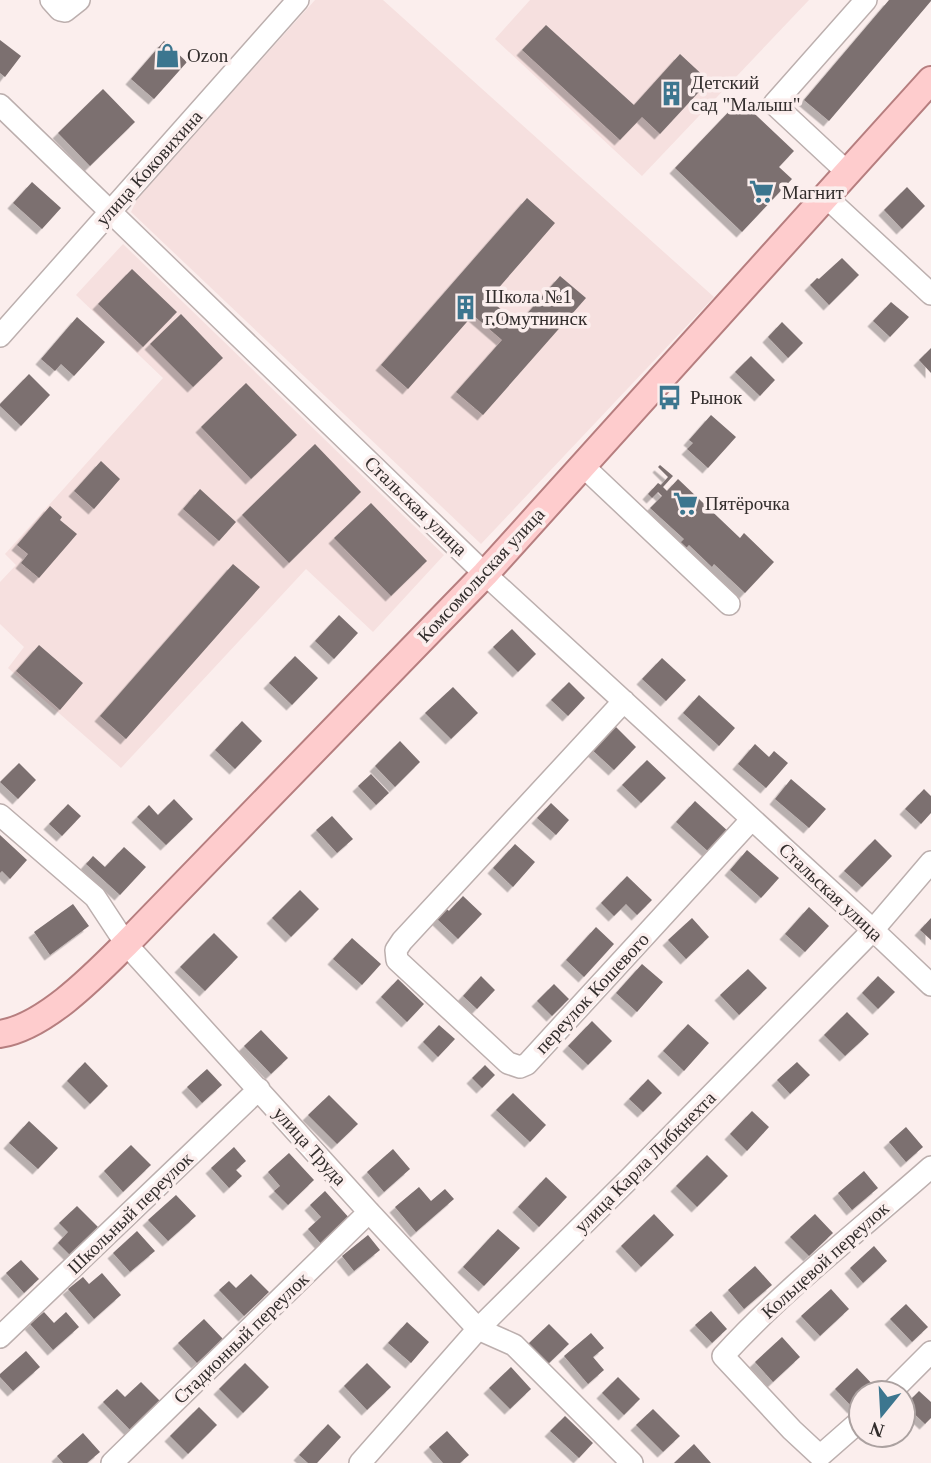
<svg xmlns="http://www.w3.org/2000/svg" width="931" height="1463" viewBox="0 0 931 1463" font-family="Georgia,serif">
<defs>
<filter id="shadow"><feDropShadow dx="-5.5" dy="5.5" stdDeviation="0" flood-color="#0004"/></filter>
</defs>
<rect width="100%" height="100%" fill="#fbeeed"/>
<path fill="#f6e0df" d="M315,0H383L714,297L481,544L131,212L138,197Z
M530,0H809L642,176L495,39Z
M123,244L444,555L373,632L306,569L121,768L8,668L24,647L0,624V582L16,565L5,554L163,378L76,295Z"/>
<path fill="#7c7070" filter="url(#shadow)" d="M889,0H931V1L829,121L804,100Z
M546,25L634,105L680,54L709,81L660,134L642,117L620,140L522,50Z
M0,40L21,56L5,77L0,73Z
M164,41L187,62L154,99L131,79Z
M103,89L135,122L90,166L58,133Z
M740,100L794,151L779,167L792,179L742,232L675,168Z
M32,182L61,208L42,229L13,203Z
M907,187L925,206L902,229L884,210Z
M527,198L555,223L489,299L518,324L560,276L586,298L483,415L456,392L502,340L473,315L408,389L381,365Z
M842,258L859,275L829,305L810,285L817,278L819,279Z
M132,269L177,312L143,347L98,304Z
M891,302L909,317L890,337L873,321Z
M181,314L223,358L193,387L150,344Z
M77,317L105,342L74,376L61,364L55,371L41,359Z
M782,322L803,343L788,358L768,337Z
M931,348V373L919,360Z
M751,356L775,380L760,396L735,372Z
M29,374L50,395L21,426L0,406V404Z
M246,383L297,435L251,479L201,427Z
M711,415L736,437L708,468L687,449L693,443L689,440Z
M315,444L361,492L289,563L242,515Z
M101,461L120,479L94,509L74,491Z
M660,465L673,476L663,487L667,491L678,479L740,538L744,533L774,562L745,593L714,564L712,567L689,545L686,548L680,543L684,539L650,508L662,496L658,492L652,498L648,494L658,483L661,485L668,477L658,467Z
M200,489L236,522L219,541L183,509Z
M371,503L427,561L391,596L334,538Z
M50,506L62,517L60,520L77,534L39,578L21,563L28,554L17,545Z
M233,564L260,587L126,739L100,716Z
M339,615L358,633L334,659L315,641Z
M512,629L536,654L518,672L493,647Z
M39,645L83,683L60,710L16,671Z
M295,656L318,678L292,705L269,683Z
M662,658L686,680L666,701L642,679Z
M569,682L585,698L568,716L551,700Z
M453,687L478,713L451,739L425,713Z
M699,695L735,728L719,746L683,713Z
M242,721L262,741L235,769L215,750Z
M612,723L636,747L614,770L589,747Z
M400,741L420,762L395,787L375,766Z
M755,744L769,757L774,751L788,763L766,788L738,764Z
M647,760L666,778L641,803L622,785Z
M19,763L36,780L18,799L0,782Z
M371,774L389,793L376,805L358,786Z
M791,779L826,809L809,828L775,799Z
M924,789L931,796V813L921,824L905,809Z
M174,799L193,819L166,845L137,817L149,805L158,815Z
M695,801L730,833L711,854L676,822Z
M551,803L569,820L556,835L537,818Z
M68,804L81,816L62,836L49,824Z
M332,816L353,839L337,853L316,830Z
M0,835L27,860L10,879L2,871L0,873Z
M875,839L892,856L862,887L844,871Z
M515,844L535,862L513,887L493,868Z
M124,847L146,867L120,895L86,864L93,856L105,867Z
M747,850L779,878L761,898L730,870Z
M627,876L652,900L637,915L626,904L614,916L601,903Z
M300,890L319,909L291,937L272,918Z
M463,896L482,914L458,939L435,917L444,907L449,911Z
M73,904L89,926L50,955L34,932Z
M809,907L829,926L805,952L785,934Z
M692,918L709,937L686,959L668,940Z
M931,918V940L920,930Z
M596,927L614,944L584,977L566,960Z
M214,933L238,957L205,991L180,967Z
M352,938L381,964L362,985L333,959Z
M642,964L663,982L637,1012L616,993Z
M748,969L767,988L739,1015L720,995Z
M481,976L495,990L477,1009L463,996Z
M878,976L895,992L878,1009L862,993Z
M398,979L424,1004L407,1022L381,997Z
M554,984L569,999L552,1016L537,1001Z
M847,1012L869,1034L845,1056L824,1035Z
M592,1021L612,1041L588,1065L568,1046Z
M688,1024L709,1043L684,1071L663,1051Z
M439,1025L455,1039L438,1057L423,1042Z
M261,1030L288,1058L271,1074L244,1046Z
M85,1062L108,1086L90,1104L67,1081Z
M797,1062L810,1075L790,1094L777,1080Z
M485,1065L495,1075L482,1088L472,1078Z
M207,1069L222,1085L202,1103L187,1087Z
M648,1079L662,1093L643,1112L629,1099Z
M513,1093L546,1125L530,1142L496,1110Z
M329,1095L358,1124L337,1144L308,1115Z
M752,1111L769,1127L747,1151L730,1134Z
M29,1121L58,1148L38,1169L9,1143Z
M906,1127L923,1147L906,1162L889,1142Z
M131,1145L151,1165L123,1192L104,1171Z
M234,1147L246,1161L236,1170L242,1176L229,1188L211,1168Z
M393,1149L410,1169L384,1192L367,1172Z
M289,1153L314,1180L288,1205L274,1191L280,1186L268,1172Z
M707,1155L728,1176L697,1207L676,1186Z
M864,1171L878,1188L852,1210L838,1193Z
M546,1177L567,1197L539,1227L518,1207Z
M419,1187L431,1201L445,1189L454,1199L416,1232L395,1207Z
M325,1191L351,1220L323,1246L308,1229L321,1217L310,1205Z
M176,1195L196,1216L168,1241L148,1220Z
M77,1206L98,1227L70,1255L58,1243L68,1232L59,1223Z
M654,1214L674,1235L641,1267L621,1246Z
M815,1214L833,1233L809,1256L790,1237Z
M498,1229L520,1248L484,1286L463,1267Z
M137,1231L155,1251L130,1272L113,1253Z
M368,1235L380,1250L354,1271L342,1256Z
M874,1246L887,1261L863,1283L850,1268Z
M21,1260L39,1279L24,1293L6,1273Z
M755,1266L772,1285L744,1309L728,1290Z
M102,1273L121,1295L94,1319L68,1289L83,1277L89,1284Z
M251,1274L269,1292L244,1316L219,1290L229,1281L236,1288Z
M831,1289L849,1309L820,1336L801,1316Z
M906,1304L928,1327L912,1342L890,1319Z
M711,1311L727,1329L712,1343L695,1325Z
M44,1312L54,1323L66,1312L79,1327L53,1350L30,1324Z
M204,1319L223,1339L197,1363L178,1343Z
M407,1322L429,1342L411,1363L388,1343Z
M549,1324L569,1344L548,1364L528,1344Z
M591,1333L604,1348L593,1357L604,1370L588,1384L564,1356Z
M782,1337L800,1357L773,1382L755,1362Z
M26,1351L40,1367L13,1391L0,1377V1374Z
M245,1363L269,1387L243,1413L219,1389Z
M367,1363L391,1387L367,1410L344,1386Z
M511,1367L531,1389L510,1409L489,1388Z
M857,1368L875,1387L869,1393H861V1401L853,1408L835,1389Z
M618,1377L640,1399L624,1415L602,1393Z
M141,1382L160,1401L139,1421L142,1424L133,1433L103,1402L117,1389L125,1397Z
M919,1391L931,1402V1418L925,1424L905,1405Z
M199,1407L217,1425L188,1454L170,1436Z
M653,1409L680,1436L663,1452L636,1425Z
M565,1416L593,1443L579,1458L550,1431Z
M328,1424L341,1437L317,1463H308L299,1455Z
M447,1431L469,1455L460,1463H443L429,1447Z
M83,1433L100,1452L87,1463H63L57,1456Z
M694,1444L711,1463H674Z"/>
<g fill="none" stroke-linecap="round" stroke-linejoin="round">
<defs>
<path id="minor" d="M51,0L60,10L65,11L79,0
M0,105L485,574L873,930L931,985
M847,172L774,104L866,0
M825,196L931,294
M0,336L298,0
M582,465L729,604
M624,701L402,941L396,950L397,960L508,1063L520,1067L527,1064L752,819
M0,815L95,897L126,944L369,1212L478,1329L514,1345L632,1463
M0,1337L259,1089
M890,1393L931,1352
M861,1420L820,1456L792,1430L723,1356C785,1288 861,1229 931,1167
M112,1463L369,1212
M360,1463L478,1329L631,1177L873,930L931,862"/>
<path id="major" d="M0,1034C45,1027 95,975 126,944L485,574L931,80"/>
</defs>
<use href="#minor" stroke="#bcafae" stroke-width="24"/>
<use href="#major" stroke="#b67e7f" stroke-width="30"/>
<use href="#minor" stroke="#fff" stroke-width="21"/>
<use href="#major" stroke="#fecccd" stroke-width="26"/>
</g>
<defs>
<symbol id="shop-bare" viewBox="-9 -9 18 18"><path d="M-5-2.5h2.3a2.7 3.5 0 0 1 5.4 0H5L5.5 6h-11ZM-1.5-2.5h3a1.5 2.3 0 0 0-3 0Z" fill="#3c768f" stroke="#fbeeed" stroke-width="2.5" paint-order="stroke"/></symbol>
<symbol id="building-bare" viewBox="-9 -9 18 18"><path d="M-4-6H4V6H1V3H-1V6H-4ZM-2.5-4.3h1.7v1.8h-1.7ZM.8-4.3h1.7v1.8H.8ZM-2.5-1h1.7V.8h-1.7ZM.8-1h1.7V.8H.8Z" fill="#3c768f" stroke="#fbeeed" stroke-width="2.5" paint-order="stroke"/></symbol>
<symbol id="supermarket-bare" viewBox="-9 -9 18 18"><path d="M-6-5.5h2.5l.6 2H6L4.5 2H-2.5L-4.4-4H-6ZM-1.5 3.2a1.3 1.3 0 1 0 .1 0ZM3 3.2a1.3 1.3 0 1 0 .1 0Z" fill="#3c768f" stroke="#fbeeed" stroke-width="2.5" paint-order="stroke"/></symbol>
<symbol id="bus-bare" viewBox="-9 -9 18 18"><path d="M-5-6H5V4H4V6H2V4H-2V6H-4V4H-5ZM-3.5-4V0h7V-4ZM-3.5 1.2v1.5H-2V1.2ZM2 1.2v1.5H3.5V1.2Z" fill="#3c768f" stroke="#fbeeed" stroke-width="2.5" paint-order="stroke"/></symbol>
</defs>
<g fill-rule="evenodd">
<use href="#shop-bare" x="150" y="38" width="35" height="35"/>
<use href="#building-bare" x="654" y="76" width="35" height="35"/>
<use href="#supermarket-bare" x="744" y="174" width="35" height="35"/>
<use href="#building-bare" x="448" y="290" width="35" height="35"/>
<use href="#bus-bare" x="652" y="380" width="35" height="35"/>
<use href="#supermarket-bare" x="668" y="486" width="35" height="35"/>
</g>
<g text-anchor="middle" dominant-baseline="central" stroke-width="7" stroke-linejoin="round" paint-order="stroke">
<g font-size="19" fill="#322d2c" stroke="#fbeeed" text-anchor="start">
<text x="187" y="55">Ozon</text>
<text x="691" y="82">Детский<tspan x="691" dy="22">сад "Малыш"</tspan></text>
<text x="782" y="192">Магнит</text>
<text x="485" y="296">Школа №1<tspan x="485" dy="22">г.Омутнинск</tspan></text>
<text x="690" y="397">Рынок</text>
<text x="705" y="503">Пятёрочка</text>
</g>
<g font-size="19" fill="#322d2c" stroke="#fbeeed">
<text transform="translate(149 168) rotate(-48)">улица Коковихина</text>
<text transform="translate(416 506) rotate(44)">Стальская улица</text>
<text transform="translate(481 575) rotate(-47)">Комсомольская улица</text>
<text transform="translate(831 892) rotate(43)">Стальская улица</text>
<text transform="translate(592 993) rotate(-47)">переулок Кошевого</text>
<text transform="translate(310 1146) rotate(48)">улица Труда</text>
<text transform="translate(645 1162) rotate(-45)">улица Карла Либкнехта</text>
<text transform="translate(130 1213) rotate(-44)">Школьный переулок</text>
<text transform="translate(825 1260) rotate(-42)">Кольцевой переулок</text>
<text transform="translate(241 1338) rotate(-44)">Стадионный переулок</text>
</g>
</g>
<g transform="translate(882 1414) rotate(198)"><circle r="33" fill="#fbeeed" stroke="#aba1a0" stroke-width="2"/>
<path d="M0-5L12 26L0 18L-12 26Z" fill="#3c768f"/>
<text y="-10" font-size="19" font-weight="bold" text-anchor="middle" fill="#322d2c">N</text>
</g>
</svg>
